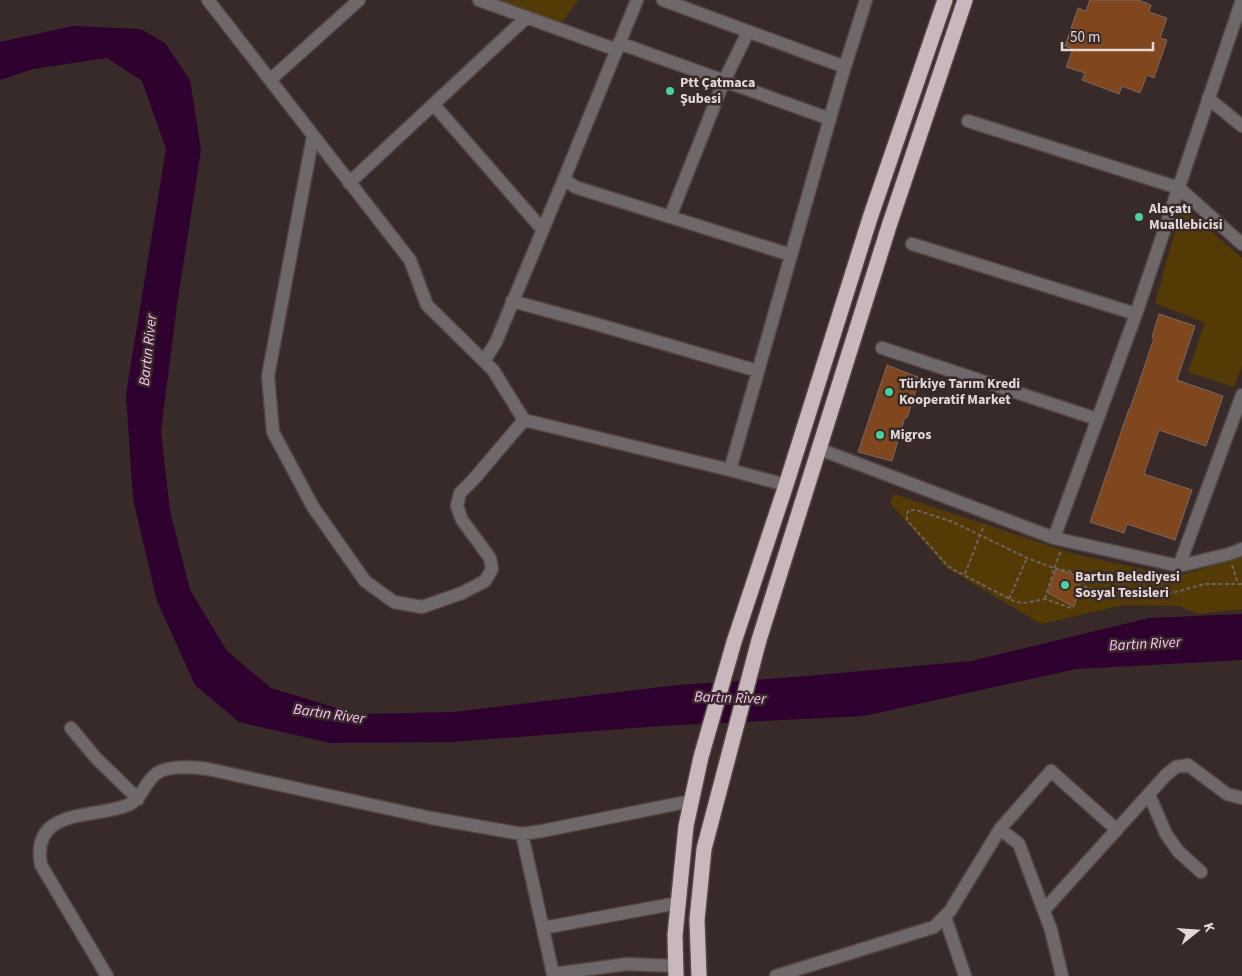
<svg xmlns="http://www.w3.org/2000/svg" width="1242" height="976" viewBox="0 0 1242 976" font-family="'Source Sans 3',sans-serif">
<rect width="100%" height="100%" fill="#372a28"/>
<path fill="#543b06" d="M492,0H579L562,22Z
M1182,206L1242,258V366L1234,387L1188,372L1205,323L1155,303Z
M894,494L1071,553L1172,576L1182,575L1242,556V609L1198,614L1179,606L1123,605L1041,624L947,568L890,503Z"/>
<path fill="#2f012e" d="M73,26L141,29L165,43L190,80L201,150L177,305L161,431L170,511L190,590L227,651L271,688L356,714L454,712L677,685L796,677L971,661L1149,618L1242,614V660L1076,669L864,716L660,726L452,742L330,743L239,722L195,685L157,601L133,499L126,394L166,149L142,81L107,58L33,69L0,80V42Z"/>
<path fill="#80471e" stroke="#766961" d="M1090,0H1138L1151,5L1149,12L1167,18L1160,38L1167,40L1154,78L1147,75L1140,93L1122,86L1119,94L1082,80L1085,73L1066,67L1073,49L1065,46L1078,8L1086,11Z
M1159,314L1195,326L1177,380L1223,396L1206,446L1159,430L1144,474L1192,490L1175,540L1127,524L1124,533L1090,522L1129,409H1130L1154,338L1152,337Z
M887,365L920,378L907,418L905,417L892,461L858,452Z
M1056,569L1082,577L1074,607L1048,593Z"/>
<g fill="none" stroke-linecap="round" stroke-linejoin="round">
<defs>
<path id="minor" d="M208,0L410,260L427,305L493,370L524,420L730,470
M479,0L617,50
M637,0L564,179L575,187L791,255
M663,0L845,67
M619,43L830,119
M270,80L359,0
M1208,98L1242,126
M434,105L543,230
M968,121L1179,188L1242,244
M313,136L268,376L273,432L313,507L365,581L394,602L422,607L462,593L485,581L492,569L490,558L462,520L457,506L460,493L474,479L524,420
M349,183L527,17
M670,217L724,81L748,32
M912,244L1136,314
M512,301L596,324L758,371
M882,348L1097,419
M484,361L496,342L564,179
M819,449L1054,538L1179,566L1229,554L1242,549
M786,485L730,470L842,76L866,0
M1054,538L1136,314L1242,0
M1179,566L1242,395
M71,728L96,758L138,799
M1147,796L1151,799L1166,834L1178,851L1201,872
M1000,829L1019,844L1051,930L1062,976
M522,834L553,974L627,964L676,966
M1044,910L1166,775L1176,767L1188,765L1227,794L1242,798
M945,917L965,976
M543,928L678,903
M107,976L41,865C30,807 94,819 128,805C143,798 144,783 156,774C167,765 195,767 208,769L431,818L522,834L542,831L691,801
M776,976L934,927L950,911L1000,829L1051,771L1117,830"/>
<path id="highway" d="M676,976L675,935L686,826L701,757L734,642L786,485L870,218L945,0
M699,976L697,920L704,849L759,640L889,226L965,0"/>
</defs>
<use href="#minor" stroke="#524644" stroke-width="15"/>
<use href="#highway" stroke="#524644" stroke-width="18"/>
<path stroke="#6e6361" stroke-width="2" stroke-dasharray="4 2.5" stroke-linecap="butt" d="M1232,565L1238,584
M965,574L984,525
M1009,599L1027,558
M1045,599L1054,568L1061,551
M1071,608L1045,599L1024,603L1016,602L952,569L946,564L907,520V514L909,510H916L953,522L1027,558L1054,568L1081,574L1085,587L1106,591L1168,594L1205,584H1242"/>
<use href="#minor" stroke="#6f686a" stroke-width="12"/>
<use href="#highway" stroke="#c9b7bd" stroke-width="15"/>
</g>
<g fill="#44d49f" stroke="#372a28" stroke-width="2">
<circle cx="670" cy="91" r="5"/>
<circle cx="1139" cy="217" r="5"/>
<circle cx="889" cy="392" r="5"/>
<circle cx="880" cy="435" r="5"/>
<circle cx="1065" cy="585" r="5"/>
</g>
<g text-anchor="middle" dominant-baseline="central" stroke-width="5" stroke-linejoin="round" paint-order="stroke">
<g font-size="14" font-weight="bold" fill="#e1d8d7" stroke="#372a28" text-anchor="start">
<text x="680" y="83">Ptt Çatmaca<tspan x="680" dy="16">Şubesi</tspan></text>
<text x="1149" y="209">Alaçatı<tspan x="1149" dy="16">Muallebicisi</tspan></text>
<text x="899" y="384">Türkiye Tarım Kredi<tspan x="899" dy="16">Kooperatif Market</tspan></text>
<text x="890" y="435">Migros</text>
<text x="1075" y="577">Bartın Belediyesi<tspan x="1075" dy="16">Sosyal Tesisleri</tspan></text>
</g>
<g font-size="15" font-style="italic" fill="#fdc0f8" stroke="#372a28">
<text transform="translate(148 350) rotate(-84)">Bartın River</text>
<text transform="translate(1145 644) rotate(-3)">Bartın River</text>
<text transform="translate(730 698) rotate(2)">Bartın River</text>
<text transform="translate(329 714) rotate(8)">Bartın River</text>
</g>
</g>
<g transform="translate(1197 931) rotate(73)" stroke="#372a28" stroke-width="4" paint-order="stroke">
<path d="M0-4L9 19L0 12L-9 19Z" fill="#e1d8d7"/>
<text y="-8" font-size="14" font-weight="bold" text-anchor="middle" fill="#e1d8d7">K</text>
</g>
<path d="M1062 42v8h91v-8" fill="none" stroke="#e1d8d7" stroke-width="2.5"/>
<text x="1070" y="42" font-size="15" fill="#e1d8d7" stroke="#372a28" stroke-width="4" paint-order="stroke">50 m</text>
</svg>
